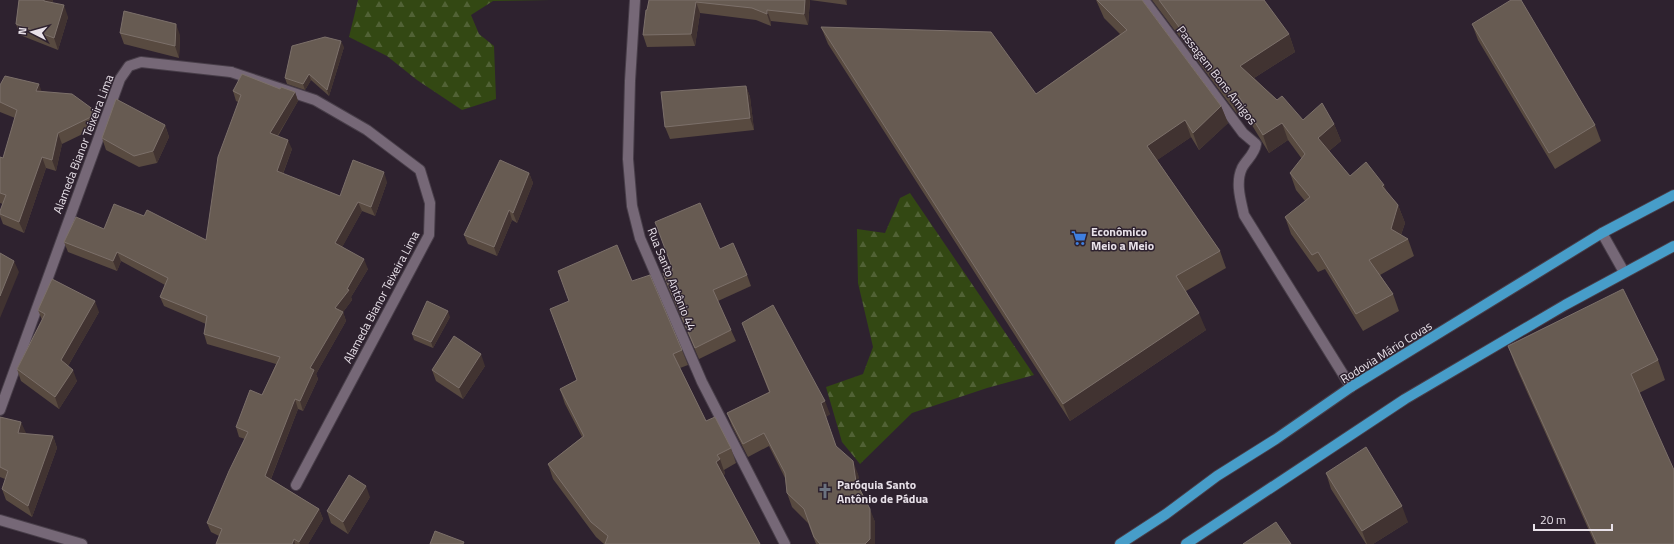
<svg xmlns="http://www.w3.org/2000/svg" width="1674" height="544" viewBox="0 0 1674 544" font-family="'Titillium Web',sans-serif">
<defs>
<pattern id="forest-firs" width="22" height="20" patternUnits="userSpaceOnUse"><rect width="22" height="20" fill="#334813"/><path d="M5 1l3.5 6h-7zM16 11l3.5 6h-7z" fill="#516235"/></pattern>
</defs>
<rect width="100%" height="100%" fill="#2e222f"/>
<path fill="url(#forest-firs)" d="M358,0H550L493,1L471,15L479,34L494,46L496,99L462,110L417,80L387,56L349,37Z
M910,193L1034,375L987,388L912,413L860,464L842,442L826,387L863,374L873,347L858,283L857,229L885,233L900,198Z"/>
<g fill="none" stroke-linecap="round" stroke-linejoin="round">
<defs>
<path id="service" d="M1144,0L1243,133L1256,144C1255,154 1246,160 1242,168C1235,183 1241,201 1244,215L1351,387
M231,72L315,100L367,130L420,170L430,203L429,235L296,485
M1602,233L1624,272"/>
<path id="minor" d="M0,410L120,79L129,66L141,62L231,72"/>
<path id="tertiary" d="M635,0L630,81L628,159L632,206L640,238L702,382L785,544"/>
<path id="secondary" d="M0,520L82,544"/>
<path id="primary" d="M1120,544L1166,514L1217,476L1276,439L1351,387L1602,233L1674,195
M1186,544L1405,399L1565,305L1674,246"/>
</defs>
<use href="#service" stroke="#483e49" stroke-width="12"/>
<use href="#minor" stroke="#483e49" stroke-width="12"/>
<use href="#tertiary" stroke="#483e49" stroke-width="12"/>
<use href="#secondary" stroke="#483e49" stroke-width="12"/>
<use href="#primary" stroke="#483e49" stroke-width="12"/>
<use href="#service" stroke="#766877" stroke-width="10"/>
<use href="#minor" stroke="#766877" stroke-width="10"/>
<use href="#tertiary" stroke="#766877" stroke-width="10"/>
<use href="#secondary" stroke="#766877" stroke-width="10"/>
<use href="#primary" stroke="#479dc9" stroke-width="10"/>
</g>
<path fill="#584a40" d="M19,0H53L52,3L68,17L58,50L20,35L16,24Z
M649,0H847V5L810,0L808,25L771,21V26L756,20L700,13L695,46L647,47L643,35Z
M1096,0H1142L1221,106L1228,123L1199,150L1191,137L1157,160L1220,251L1226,268L1186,291L1206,330L1070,421L828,44L821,27L1036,94L1120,34L1104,18Z
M1152,0H1264L1289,34L1295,52L1254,78L1277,100L1303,120L1334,124L1341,141L1329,151L1350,176L1384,185L1386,191L1398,205L1405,223L1401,235L1408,239L1414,256L1380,275L1393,294L1399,311L1363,331L1325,269L1318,272L1291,234L1285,217L1305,201L1296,190L1290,173L1302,159L1288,140L1269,153L1242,109L1237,114Z
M1472,24L1595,125L1601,141L1555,169L1478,40Z
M120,33L180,35L179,58L124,44Z
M344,47L329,96L311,80L305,90L287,84L285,78Z
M0,85L42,91L94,110L98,121L95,128L62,144L56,171L46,168L24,233L3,224L0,216V211L3,204L0,203V157L3,158L15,118L0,112Z
M746,86L750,97L754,130L670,139L665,127Z
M280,89L295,92L298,101L278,136L292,149L283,174L340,196L387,182L375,216L362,211L342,247L368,269L351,297L352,300L343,312L346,321L316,374L318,379L303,411L298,409L271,479L319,509L323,519L308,544H216L219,536L211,532L207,523L245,439L239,437L236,427L262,395L276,364L207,344L204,334L206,324L164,306L160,297L165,285L121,261L117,271L68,252L64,242L144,216L206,240L238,102L236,101L233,91Z
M165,125L169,137L157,163L139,167L106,150L102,138Z
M529,173L533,183L517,223L512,220L497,256L468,244L464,235Z
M720,249L747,275L751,286L718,301L731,330L736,341L699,359L667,285L663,273Z
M632,281L682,350L688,365L680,368L706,421L731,448L736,463L724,470L725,474L723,475L760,544H604L596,537L553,479L548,464L582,437L565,404L560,389L577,380L550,309Z
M38,310L99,312L68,366L77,381L59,409L21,381L17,369L42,320Z
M450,317L433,348L414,340L412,334Z
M742,323L830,414L826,417L836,446L858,474L860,489L875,522V544H816L808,523L792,507L787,493L785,478L769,446L748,457L732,426L727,413L769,392Z
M1508,346L1658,360L1665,380L1639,393L1674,544H1595L1515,365Z
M485,366L463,399L436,381L432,370Z
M0,417L26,433L25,434L53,436L57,448L32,517L6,500L2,489L5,479L0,477Z
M1326,473L1408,522L1373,544H1366L1331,489Z
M370,497L348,534L331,523L327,511Z"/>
<path fill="#413331" d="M44,0H53L48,13L44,1Z
M805,0H810L808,25L804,14Z
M845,0H847V5Z
M696,2L700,13L695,46L691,34Z
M64,5L68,17L58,50L54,38Z
M767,10L771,21V26L767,14Z
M176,24L180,35L179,58L175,46Z
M1289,34L1295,52L1246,83L1240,66Z
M341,41L344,47L329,96L327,90Z
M309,74L311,80L305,90L303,84Z
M39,84L43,95L36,91Z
M746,86L750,97L754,130L750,118Z
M295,92L298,101L273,143L270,133Z
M1236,92L1242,109L1237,114L1231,97Z
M1221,106L1228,123L1199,150L1193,133Z
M94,110L98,121L95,128L91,117Z
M1185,120L1191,137L1153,163L1147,146Z
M1282,123L1288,140L1269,153L1263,135Z
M1334,124L1341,141L1324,155L1318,138Z
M165,125L169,137L157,163L153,151Z
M58,133L62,144L56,171L52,160Z
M288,140L292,149L280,181L277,171Z
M42,157L46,168L24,233L19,222Z
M384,172L387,182L375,216L371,207Z
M529,173L533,183L517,223L513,213Z
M1384,185L1390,202L1382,186Z
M358,202L362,211L339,253L335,243Z
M1398,205L1405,223L1397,246L1391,229Z
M509,210L512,220L497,256L494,247Z
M117,252L121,261L117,271L113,261Z
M364,259L368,269L351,297L352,300L343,312L346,321L316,374L318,379L303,411L300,401L310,368L335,308L347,289Z
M14,261L19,272L0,318V296Z
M95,301L99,312L65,371L61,360Z
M448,311L450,317L433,348L431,342Z
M1199,313L1206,330L1070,421L1063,404Z
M481,354L485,366L463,399L459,388Z
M73,370L77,381L59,409L55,397Z
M295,399L298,409L268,486L265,476Z
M825,401L830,414L826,417L821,403Z
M21,422L26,433L22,445L18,433Z
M53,436L57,448L32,517L28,506Z
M720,459L725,474L721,477L716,462Z
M853,461L858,474L861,495L856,482Z
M366,486L370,497L348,534L343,522Z
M1402,506L1408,522L1373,544H1367L1362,531Z
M319,509L323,519L308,544H300L299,542Z
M870,509L875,522V544H865Z
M294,539L295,544H292Z"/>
<path fill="#675b52" stroke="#7c706a" d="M19,0H44V1L64,5L54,38L16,24Z
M649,0H805L804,14L767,10V14L752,8L696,2L691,34L643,35L646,10H647Z
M1097,0H1142L1221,106L1193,133L1185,120L1147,146L1220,251L1176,276L1199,313L1063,404L821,27L991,32L1036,94L1127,30Z
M1159,0H1264L1289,34L1240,66L1277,100L1282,96L1303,120L1322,103L1334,124L1318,138L1350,176L1366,162L1384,185L1382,186L1398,205L1391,229L1408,239L1369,260L1393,294L1356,314L1318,252L1312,255L1285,217L1310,197L1290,173L1305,154L1282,123L1263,135L1236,92L1231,97Z
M1511,0H1521L1595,125L1549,153L1472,24Z
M124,11L176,24L175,46L120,33Z
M325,37L341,41L327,90L309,74L303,84L285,78L292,46Z
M242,74L280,89L281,87L295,92L270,133L288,140L277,171L340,196L353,160L384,172L371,207L358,202L335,243L364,259L347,289L349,290L335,308L343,312L310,368L314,370L300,401L295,399L265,476L319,509L299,542L294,539L292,544H216L222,529L207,523L229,471L248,432L236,427L250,390L262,395L280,357L204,334L207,316L160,297L168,278L117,252L113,261L64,242L76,217L104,229L114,204L144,216L147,210L206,240L218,157L241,95L233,91Z
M5,76L39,84L36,91L72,94L94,110L91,117L58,133L52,160L42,157L19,222L0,214V211L6,195L0,193V157L3,158L17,110L0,102V85Z
M746,86L750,118L665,127L661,92Z
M116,99L165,125L153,151L134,156L102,138Z
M500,160L529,173L513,213L509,210L494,247L464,235Z
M700,203L720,249L733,243L747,275L713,290L731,330L695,348L663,273L673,270L655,222Z
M617,245L632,281L650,275L682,350L673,354L706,421L715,417L731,448L717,455L720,459L716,462L760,544H605L608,536L591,522L548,464L584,436L560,389L577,380L550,309L569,301L558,271Z
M0,253L14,261L0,296Z
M52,279L95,301L61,360L73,370L55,397L17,369L45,314L38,310Z
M1623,289L1658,360L1631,374L1674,470V544H1597L1508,346Z
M427,301L448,311L431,342L412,334Z
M773,305L825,401L821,403L836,446L853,461L856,482L870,509V539L865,544H820L814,537L804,509L787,493L785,473L764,433L743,444L727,413L770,392L742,323Z
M454,336L481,354L459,388L432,370Z
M0,417L21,422L18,433L53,436L28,506L2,489L8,471L0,467Z
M1366,447L1402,506L1362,531L1326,473Z
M349,475L366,486L343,522L327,511Z
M1276,522L1291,544H1243Z
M435,531L464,542L463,544H430Z"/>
<defs>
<symbol id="supermarket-bare" viewBox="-9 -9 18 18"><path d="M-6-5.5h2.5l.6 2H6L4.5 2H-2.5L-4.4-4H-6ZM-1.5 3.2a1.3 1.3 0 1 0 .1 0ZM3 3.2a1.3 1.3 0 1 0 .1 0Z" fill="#3f7fe0" stroke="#2e222f" stroke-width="2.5" paint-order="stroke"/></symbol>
<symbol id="church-bare" viewBox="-9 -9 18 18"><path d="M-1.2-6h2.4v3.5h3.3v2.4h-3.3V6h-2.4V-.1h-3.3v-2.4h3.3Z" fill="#6b7280" stroke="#2e222f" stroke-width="2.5" paint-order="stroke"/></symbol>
</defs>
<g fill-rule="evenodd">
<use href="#supermarket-bare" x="1068" y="227" width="22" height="22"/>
<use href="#church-bare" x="814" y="480" width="22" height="22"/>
</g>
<g text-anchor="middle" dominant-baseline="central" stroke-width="3" stroke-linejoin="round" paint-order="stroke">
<g font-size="12" fill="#e8e1e9" stroke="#2e222f">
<text transform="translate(1217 75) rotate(52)">Passagem Bons Amigos</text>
<text transform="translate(83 144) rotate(-69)">Alameda Bianor Teixeira Lima</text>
<text transform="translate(672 279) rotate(68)">Rua Santo Antônio 44</text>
<text transform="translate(381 297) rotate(-62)">Alameda Bianor Teixeira Lima</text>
<text transform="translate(1386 352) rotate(-32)">Rodovia Mário Covas</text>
</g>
<g font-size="12" font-weight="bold" fill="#e8e1e9" stroke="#2e222f" text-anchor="start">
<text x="1091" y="231">Econômico<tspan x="1091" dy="14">Meio a Meio</tspan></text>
<text x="837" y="484">Paróquia Santo<tspan x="837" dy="14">Antônio de Pádua</tspan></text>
</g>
</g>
<g transform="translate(32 32) rotate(276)" stroke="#2e222f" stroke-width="3" paint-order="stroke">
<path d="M0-3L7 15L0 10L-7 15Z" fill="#e8e1e9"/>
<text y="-6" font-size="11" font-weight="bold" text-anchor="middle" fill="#e8e1e9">N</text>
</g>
<path d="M1534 524v6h78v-6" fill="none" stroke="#e8e1e9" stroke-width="2"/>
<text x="1540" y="524" font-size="12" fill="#e8e1e9" stroke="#2e222f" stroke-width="3" paint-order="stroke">20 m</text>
</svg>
